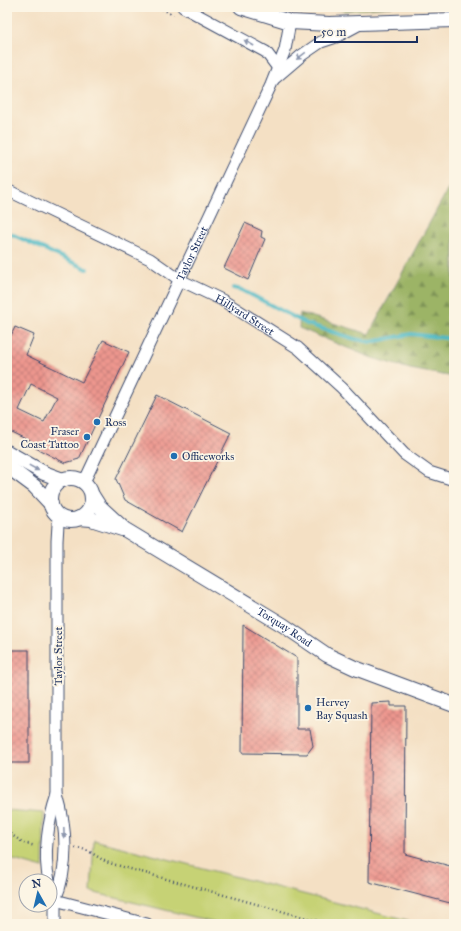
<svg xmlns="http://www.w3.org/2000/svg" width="461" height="931" viewBox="0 0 461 931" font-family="'IM FELL Great Primer',serif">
<defs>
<pattern id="forest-firs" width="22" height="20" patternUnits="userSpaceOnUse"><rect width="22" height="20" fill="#9cb466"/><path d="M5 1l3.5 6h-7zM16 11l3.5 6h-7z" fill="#7e9357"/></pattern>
<pattern id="building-cross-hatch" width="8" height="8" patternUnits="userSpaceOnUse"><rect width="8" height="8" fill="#ed968e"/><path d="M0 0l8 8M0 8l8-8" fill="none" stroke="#bf7b77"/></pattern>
</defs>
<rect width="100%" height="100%" fill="#fcf5e5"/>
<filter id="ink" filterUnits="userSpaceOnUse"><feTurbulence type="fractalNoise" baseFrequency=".025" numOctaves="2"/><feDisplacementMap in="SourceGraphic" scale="8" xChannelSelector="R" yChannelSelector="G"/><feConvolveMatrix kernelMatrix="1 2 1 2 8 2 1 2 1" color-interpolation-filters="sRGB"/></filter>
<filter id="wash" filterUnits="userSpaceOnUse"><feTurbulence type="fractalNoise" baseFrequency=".012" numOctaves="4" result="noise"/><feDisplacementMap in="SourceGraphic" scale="16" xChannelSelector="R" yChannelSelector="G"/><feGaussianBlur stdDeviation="0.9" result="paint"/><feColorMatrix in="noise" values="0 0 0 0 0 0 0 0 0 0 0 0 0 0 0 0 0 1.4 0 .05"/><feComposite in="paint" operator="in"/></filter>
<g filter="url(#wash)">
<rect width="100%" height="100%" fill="#f4e0c4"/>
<path fill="url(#forest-firs)" stroke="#5c7262" d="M454,178V377L410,369L372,358L299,328L300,313L369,334Z"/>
<path fill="#c6d274" stroke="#708069" d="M327,7H392L345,11Z
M7,810L44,813L43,868L7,858Z
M94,840L419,924H223L91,892Z"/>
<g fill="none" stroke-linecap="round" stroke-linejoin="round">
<path stroke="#49b7c4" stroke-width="4" d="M7,232L87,269
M233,288L242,290L307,324L355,339L371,342L411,334L454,339"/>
</g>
<g id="blocks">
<path fill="url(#building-cross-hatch)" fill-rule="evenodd" d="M245,223L262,231L261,237L265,239L248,280L224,268Z
M15,327L34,335L26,355L82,382L103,340L129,352L79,459L65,463L32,446L34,443L9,431L7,435V344ZM31,384L57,397L44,422L19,410Z
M157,395L231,433L182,532L125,500L116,479Z
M243,625L297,658V729H310L313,746L307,754L242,753Z
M7,650H29V763H7Z
M391,702V706H406L405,854L454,867V904L369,882L371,703Z"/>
</g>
</g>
<g filter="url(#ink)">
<use href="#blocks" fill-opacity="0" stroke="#3c4a6d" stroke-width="1"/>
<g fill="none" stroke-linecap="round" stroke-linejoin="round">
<defs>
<g id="minor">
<path d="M183,7L266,52L278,68"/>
<path d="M275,78L302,55L321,42L336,37L360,24"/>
<path id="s1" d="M7,190L150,259L180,280L222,300L298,348L342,388L404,454L429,472L454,480"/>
<path id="s2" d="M82,481L87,476L271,85L285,50L290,22"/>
<path d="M49,881C43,854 48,821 57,795"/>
<path d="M50,884L55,900V924"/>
<path d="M55,900C69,867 67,828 57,795V541L58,524L61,517"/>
<path d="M55,900L147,924"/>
</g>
<g id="tertiary">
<path d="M241,7L290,22L329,24L454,20"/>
<path d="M7,452L44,473L63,480"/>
<path d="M7,466L34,486L51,504"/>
<circle cx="71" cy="499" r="21"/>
<path id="s3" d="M92,495L99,506L124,529L283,625L327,655L355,668L454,705"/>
<path d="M79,518L91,519L122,529"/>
</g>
</defs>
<use href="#minor" stroke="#3c4a6d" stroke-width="13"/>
<use href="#tertiary" stroke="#3c4a6d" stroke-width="16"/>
<path stroke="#3c4a6d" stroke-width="2.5" stroke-dasharray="1 3" stroke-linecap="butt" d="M159,7L173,15
M7,832L24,843L35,846
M75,848C89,848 97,858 109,863L328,924"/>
<use href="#minor" stroke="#fff" stroke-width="11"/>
<use href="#tertiary" stroke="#fff" stroke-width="14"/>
</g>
<defs><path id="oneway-solid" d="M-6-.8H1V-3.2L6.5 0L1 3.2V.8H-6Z"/></defs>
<g fill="#8d97ae">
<use href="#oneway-solid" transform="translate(249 43) rotate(-150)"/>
<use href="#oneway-solid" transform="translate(301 56) rotate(143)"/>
<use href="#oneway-solid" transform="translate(34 468) rotate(29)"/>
<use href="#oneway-solid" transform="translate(64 833) rotate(88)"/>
</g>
</g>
<g fill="#1f6fb2" stroke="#fcf5e5" stroke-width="1.5">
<circle cx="97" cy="422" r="4"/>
<circle cx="87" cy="437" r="4"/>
<circle cx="174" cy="456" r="4"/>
<circle cx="308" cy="708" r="4"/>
</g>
<g text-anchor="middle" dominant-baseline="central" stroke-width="3.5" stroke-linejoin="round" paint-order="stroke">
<g font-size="11" fill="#1b2f5e" stroke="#fcf5e5">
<text stroke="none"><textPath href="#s2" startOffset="253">Taylor Street</textPath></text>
<text stroke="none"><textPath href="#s1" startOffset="269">Hillyard Street</textPath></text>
<text stroke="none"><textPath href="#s3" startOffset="235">Torquay Road</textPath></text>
<text transform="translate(58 656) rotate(-90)">Taylor Street</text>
</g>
<g font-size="11" fill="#1b2f5e" stroke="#fcf5e5" text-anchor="start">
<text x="105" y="422">Ross</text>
<text x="79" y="431" text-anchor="end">Fraser<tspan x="79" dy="13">Coast Tattoo</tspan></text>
<text x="182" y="456">Officeworks</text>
<text x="316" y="702">Hervey<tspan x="316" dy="13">Bay Squash</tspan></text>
</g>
</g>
<rect width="461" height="931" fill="none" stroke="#fcf5e5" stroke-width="24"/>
<g transform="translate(38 893) rotate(352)"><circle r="19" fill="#fcf5e5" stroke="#a2a6af"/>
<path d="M0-3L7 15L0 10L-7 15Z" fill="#1f6fb2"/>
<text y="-6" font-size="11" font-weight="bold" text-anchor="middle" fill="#1b2f5e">N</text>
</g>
<path d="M315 36v6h102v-6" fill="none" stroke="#1b2f5e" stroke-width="2"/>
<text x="321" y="36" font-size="12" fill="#1b2f5e" stroke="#fcf5e5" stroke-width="3" paint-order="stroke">50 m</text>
</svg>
